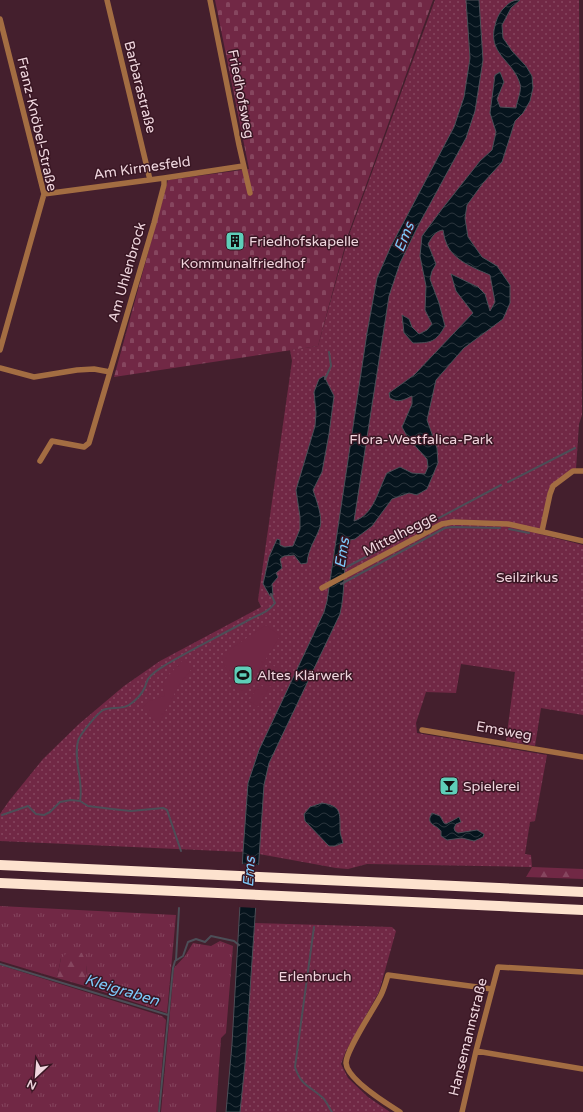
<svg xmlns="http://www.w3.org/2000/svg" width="583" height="1112" viewBox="0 0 583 1112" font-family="'Varela Round',sans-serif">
<defs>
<pattern id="grass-tufts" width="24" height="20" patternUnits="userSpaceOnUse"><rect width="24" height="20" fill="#712845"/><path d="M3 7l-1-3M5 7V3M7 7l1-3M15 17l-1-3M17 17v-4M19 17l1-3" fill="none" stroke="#86465f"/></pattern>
<pattern id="forest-firs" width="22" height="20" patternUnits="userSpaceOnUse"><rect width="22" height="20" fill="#712845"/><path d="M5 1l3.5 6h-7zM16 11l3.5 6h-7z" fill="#86465f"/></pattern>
<pattern id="cemetery-stones" width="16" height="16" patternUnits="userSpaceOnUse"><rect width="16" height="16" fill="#712845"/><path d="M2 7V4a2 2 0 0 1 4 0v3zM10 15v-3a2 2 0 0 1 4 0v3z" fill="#86465f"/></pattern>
<pattern id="park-dots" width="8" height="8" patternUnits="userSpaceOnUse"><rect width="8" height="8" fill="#712845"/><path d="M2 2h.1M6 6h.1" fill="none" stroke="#86465f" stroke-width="1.8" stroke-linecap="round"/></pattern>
<pattern id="water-waves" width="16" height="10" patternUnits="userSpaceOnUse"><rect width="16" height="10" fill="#06141d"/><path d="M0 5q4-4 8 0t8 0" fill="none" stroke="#2b353d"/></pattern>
</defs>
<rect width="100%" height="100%" fill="#441f2d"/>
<path fill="url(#grass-tufts)" d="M0,906L176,915L167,1013L85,986L87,965L61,958L57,978L0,961Z
M220,941L233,946L226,1033L221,1038L216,1112H161L174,968L185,956L193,943L211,946Z
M0,965L162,1016L166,1020L158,1112H0Z"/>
<path fill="url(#forest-firs)" d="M532,867L583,869V879L526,877Z
M71,950L82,953L87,965L85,986L57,978L61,958Z"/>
<path fill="url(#cemetery-stones)" d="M215,0H433L348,235L318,346L114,377L168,180L249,169Z"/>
<path fill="url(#park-dots)" d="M435,0H579L582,415L579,424L576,469L552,484L539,534L583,545V715L541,708L535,746L506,741L515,672L461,664L456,693L426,692L416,723L417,733L547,755L535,821L530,822L525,854L531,855L532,867L367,864L348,869L336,868L259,854L243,852L0,841V814L9,801L43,759L79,724L124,686L160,661L261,607L258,600L292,361L290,350L318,346L349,235Z
M254,923L392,927L396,931L379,992L346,1051L341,1064L348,1078L368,1097L390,1112H234Z"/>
<path fill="#712845" d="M266,625L280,636L245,693L241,695L237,691L222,660L223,654Z
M182,661H185L193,667L179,685L158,725L142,708L149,701L165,696L163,684L168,676Z
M271,664L280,670L270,687L261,681Z
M259,684L268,690L258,707L249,701Z"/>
<path fill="url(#water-waves)" stroke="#4c4e57" d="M466,0H479L483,60L475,111L466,138L418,226L400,263L389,296L354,521C374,515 378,490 387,473L400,467L412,473L425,474L428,467L427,459L408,438L402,427L412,404V396C403,400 399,403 390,398L389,393L414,375L473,313L456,291L451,274L478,287L485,294L490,311L495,302L490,275C474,268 452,260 446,242C444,238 444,234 443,230C435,231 432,237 428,244L436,264L432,271L430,279L439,303L445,326C436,342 431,343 413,343L404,333L402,315L409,319L412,327L419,334L427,330L432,324L425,310L426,286L420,256L422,236L442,209L480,161L492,150L496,132L490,113L495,75L500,72L504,82L497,99L500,107L516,108C517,101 522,90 520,84C514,62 490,55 494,30C496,21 497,17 502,10C508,4 511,0 520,0L511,8L502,25L503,38L512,51L526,66L532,76L533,88L530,101L523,113L515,121L502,162L483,183L467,205L465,218L468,237L482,257L497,266L510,285V303L503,319L464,348L436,380L427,420L437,448L438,463L427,489L417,495L409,493L392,499L372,526L355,539L350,540C342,565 346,589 340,614L269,763L264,785L245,1064L240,1112H226L232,1044L243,852L248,783L259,750L324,612L327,601L367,333L377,278L391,246L454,127L464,97L470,58Z
M324,376L334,396L329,434L322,472L313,490C316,499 323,517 320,527C316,539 308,549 307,563L301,564L294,555L284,556L280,559L282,568L276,573L278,577L272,584L273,595L270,596L263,584L269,557L277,539L280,540V545L285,547L293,546L300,529V517L296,490L315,426L316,413L314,392L319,379Z
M322,803C341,806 340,812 340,830C340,834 342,839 343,843L335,846H329L305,821L304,814L310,807Z
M432,813L440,816L444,823L446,824L459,817L461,822L456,824L454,828L455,831L458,833L477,830L484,834L483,837L474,841L462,838L447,840L441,836V831C436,824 425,825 432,813Z"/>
<path fill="#441f2d" d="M240,864L260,865L258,908L238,907Z"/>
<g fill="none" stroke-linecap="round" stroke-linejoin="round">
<path stroke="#4c4e57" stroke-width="2" d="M325,379L331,366L329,352
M508,482L575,448
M509,529L529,533
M343,569L501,485
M341,584L445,528L452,527L500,528
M80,801C84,782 73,760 78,741C80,734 97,714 103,710C111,706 121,710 129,705C135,701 142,694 145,687C146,684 147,681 148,679C153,672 161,668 167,664C192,649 219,636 245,622C256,615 267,614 275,603L271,594
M2,815L28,806L36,814L44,815L50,812L60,802L71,800L80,801L88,806L112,809L131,811L163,808L167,810L181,851
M314,927L295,1067C301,1086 310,1086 323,1098C327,1102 329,1108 332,1112
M176,960L179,908
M0,964L168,1015
M159,1112L173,968L175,961L183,956L188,942L196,939L205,942L211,936L234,941L239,945"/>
<path stroke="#a36d42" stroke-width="5.5" d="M107,0L150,180
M210,0L239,145L250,193
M0,19L44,194L0,350
M44,194L164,178L243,166
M0,368L34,377L77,370L94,369L110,372
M40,461L52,441L84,447L89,443L154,223L164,185V178
M542,531L550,494L553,486L573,471H583
M322,588L442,524L453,522L508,524L583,541
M422,730L583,757
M476,1051L583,1069
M400,1112C387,1104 347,1079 346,1063C346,1050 374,1009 381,995C384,989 386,982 388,975L492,989
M462,1112L476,1051L498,967L583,972"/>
<path stroke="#fde2ce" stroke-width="10" d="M0,865L583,892
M0,883L583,910"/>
</g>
<defs>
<symbol id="building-square" viewBox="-11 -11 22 22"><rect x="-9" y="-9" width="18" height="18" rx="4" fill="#5eceb8" stroke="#391623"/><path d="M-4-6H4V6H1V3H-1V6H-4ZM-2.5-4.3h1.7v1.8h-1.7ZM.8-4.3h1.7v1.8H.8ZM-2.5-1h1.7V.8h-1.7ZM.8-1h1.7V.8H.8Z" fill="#111"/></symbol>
<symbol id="stadium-square" viewBox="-11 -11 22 22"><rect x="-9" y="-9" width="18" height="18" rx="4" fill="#5eceb8" stroke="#391623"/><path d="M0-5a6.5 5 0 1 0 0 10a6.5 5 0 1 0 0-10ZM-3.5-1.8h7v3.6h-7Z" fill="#111"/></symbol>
<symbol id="bar-square" viewBox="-11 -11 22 22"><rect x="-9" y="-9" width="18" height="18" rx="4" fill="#5eceb8" stroke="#391623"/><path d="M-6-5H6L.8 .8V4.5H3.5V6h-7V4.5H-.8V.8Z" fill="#111"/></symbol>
</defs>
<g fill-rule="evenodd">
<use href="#building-square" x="224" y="230" width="22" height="22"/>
<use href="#stadium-square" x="232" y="664" width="22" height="22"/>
<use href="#bar-square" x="438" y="775" width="22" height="22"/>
</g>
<g text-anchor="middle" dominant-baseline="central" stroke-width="3" stroke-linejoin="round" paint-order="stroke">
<g font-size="14" fill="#efd6de" stroke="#391623">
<text transform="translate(140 87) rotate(76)">Barbarastraße</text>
<text transform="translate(241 94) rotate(79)">Friedhofsweg</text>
<text transform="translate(37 124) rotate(77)">Franz-Knöbel-Straße</text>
<text transform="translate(142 168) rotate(-8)">Am Kirmesfeld</text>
<text transform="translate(127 272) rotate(-74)">Am Uhlenbrock</text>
<text transform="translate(400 534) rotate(-27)">Mittelhegge</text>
<text transform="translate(504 731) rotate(10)">Emsweg</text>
<text transform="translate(468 1037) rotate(-76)">Hansemannstraße</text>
</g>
<g font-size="14" fill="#efd6de" stroke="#391623" text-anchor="start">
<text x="249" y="241">Friedhofskapelle</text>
<text x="257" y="675">Altes Klärwerk</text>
<text x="463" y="786">Spielerei</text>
</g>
<g font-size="14" fill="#f1d4dd" stroke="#391623">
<text x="243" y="263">Kommunalfriedhof</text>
<text x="421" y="439">Flora-Westfalica-Park</text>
<text x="527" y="577">Seilzirkus</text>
<text x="315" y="976">Erlenbruch</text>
</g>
<g font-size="15" font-style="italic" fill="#7dc8f9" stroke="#391623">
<text transform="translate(404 237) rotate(-68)">Ems</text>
<text transform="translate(342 553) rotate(-81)">Ems</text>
<text transform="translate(249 872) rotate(-86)">Ems</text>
<text transform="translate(122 990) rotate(17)">Kleigraben</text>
</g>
</g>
<g transform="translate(36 1076) rotate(206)" stroke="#391623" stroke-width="3" paint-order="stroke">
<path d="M0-3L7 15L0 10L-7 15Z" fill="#efd6de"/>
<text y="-6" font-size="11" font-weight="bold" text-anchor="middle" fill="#efd6de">N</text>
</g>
</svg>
